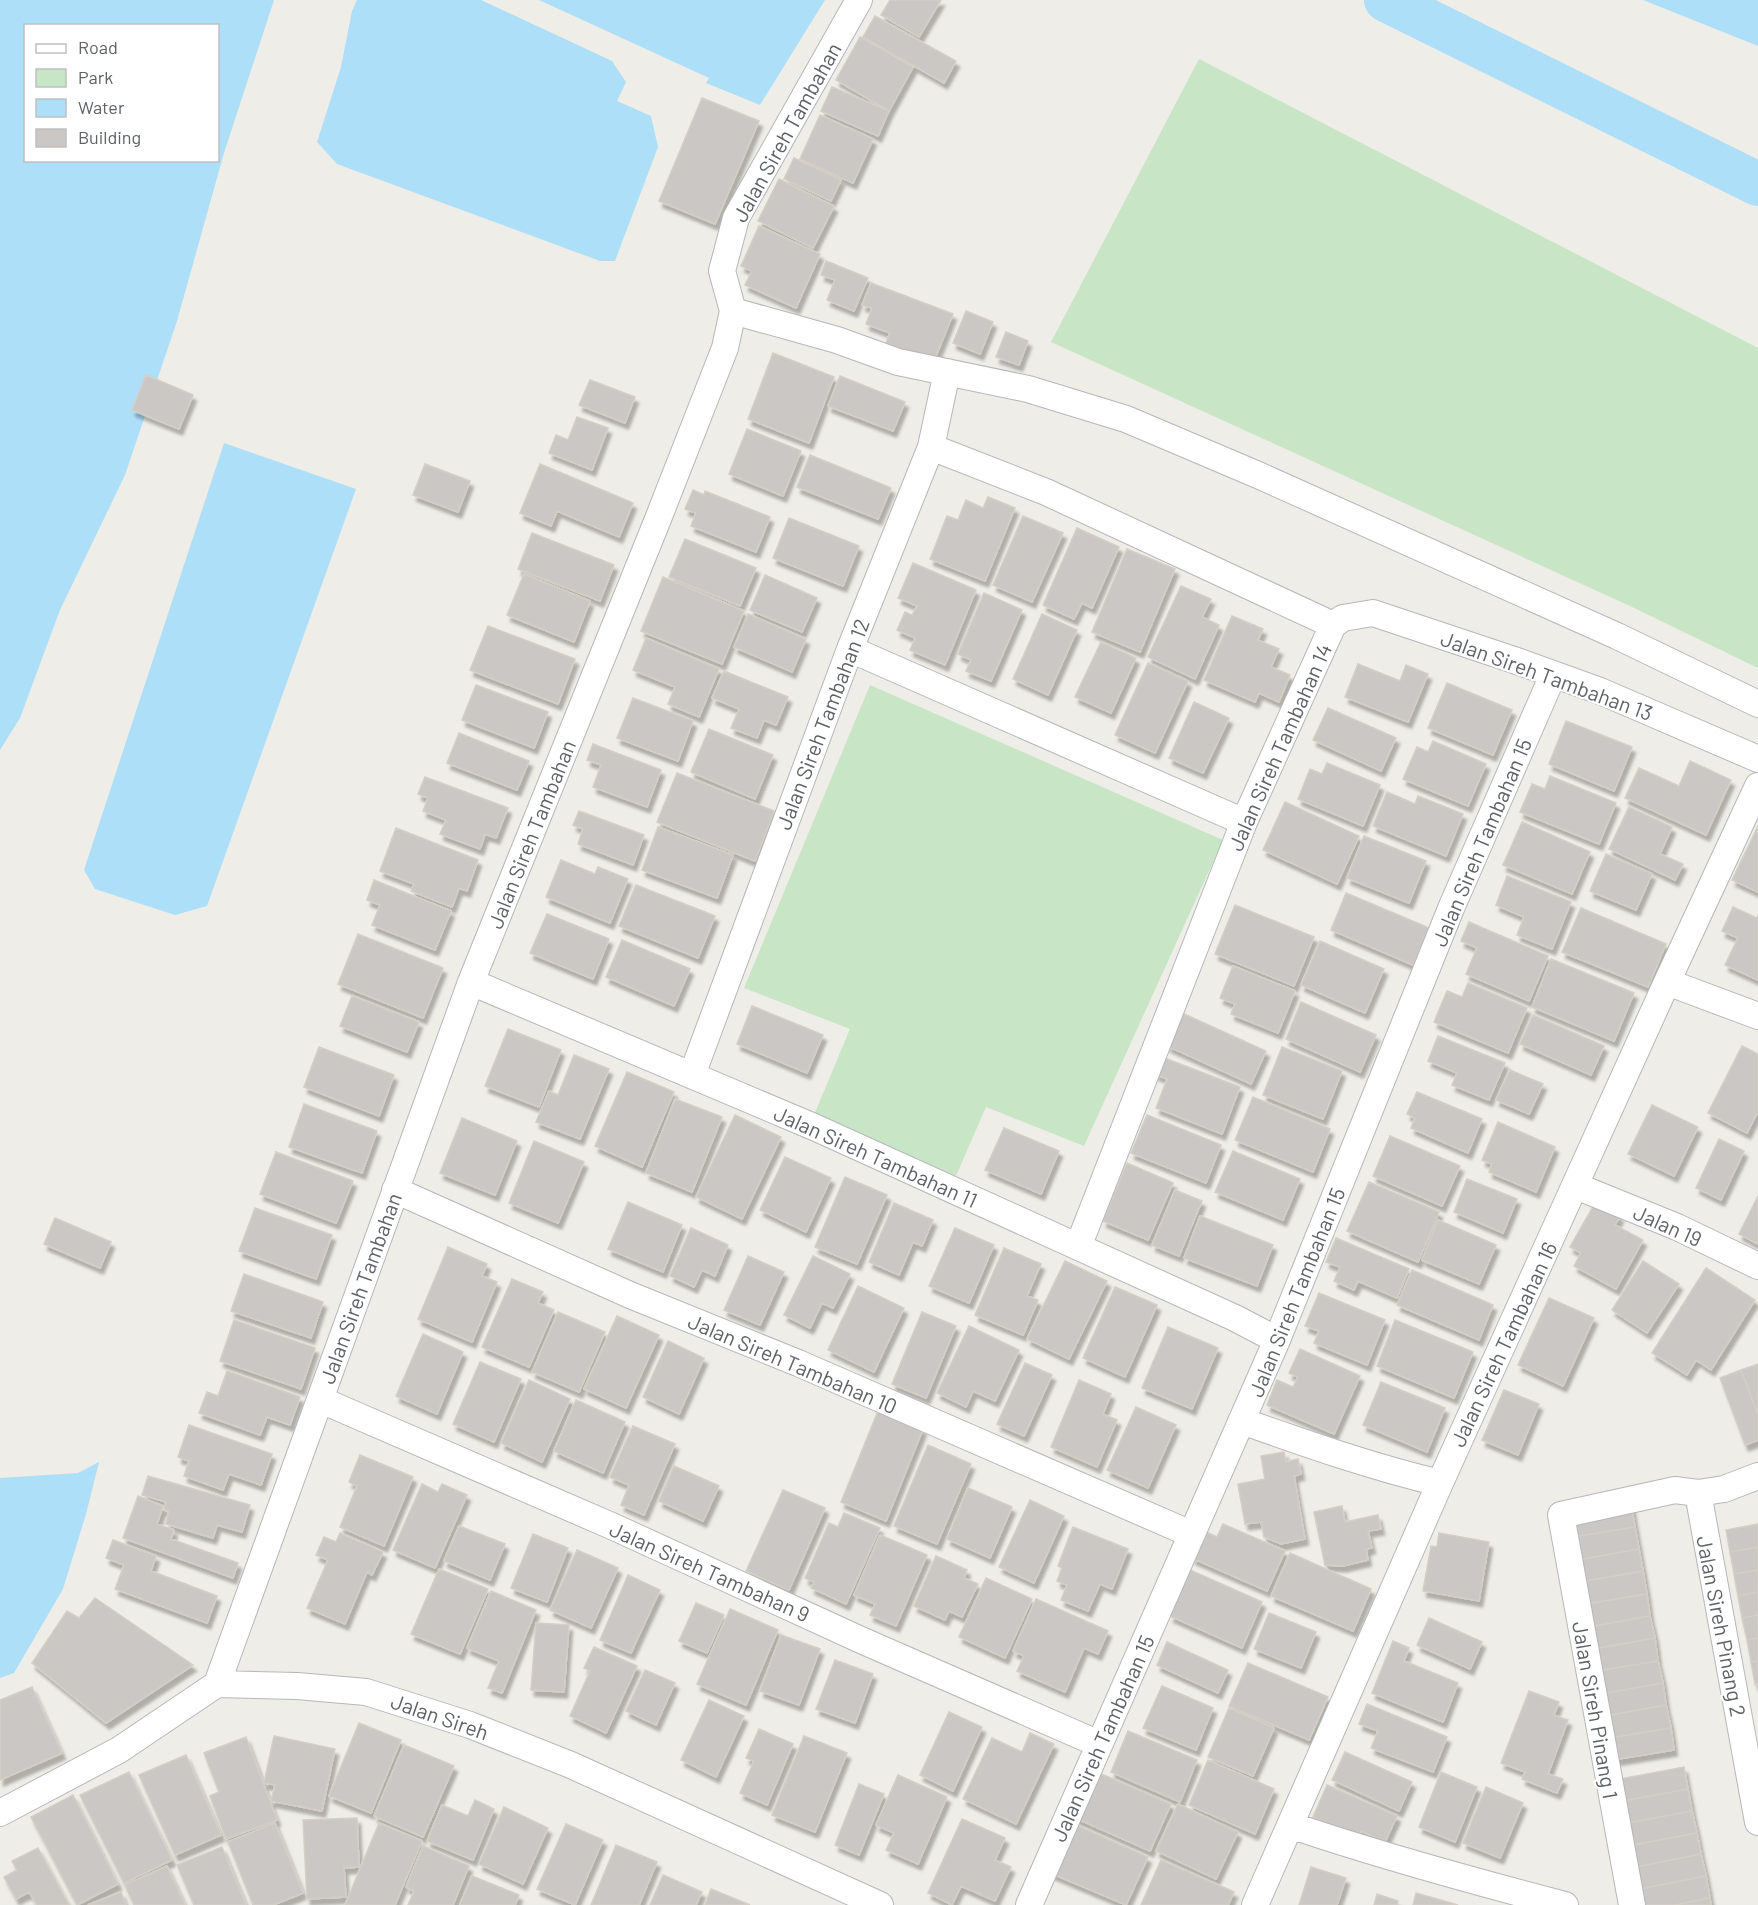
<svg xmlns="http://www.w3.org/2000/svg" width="1758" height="1905" viewBox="0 0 1758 1905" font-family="Barlow,sans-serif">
<defs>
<filter id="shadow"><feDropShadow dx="3.5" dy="6" stdDeviation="1.5" flood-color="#0004"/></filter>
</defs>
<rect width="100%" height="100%" fill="#efede7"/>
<path fill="#c8e5c5" d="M1199,59L1758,348V668L1630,606L1051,342Z
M870,685L1223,840L1084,1146L986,1107L956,1176L814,1115L850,1029L744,988Z"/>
<path fill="#addff9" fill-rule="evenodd" d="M0,0H274L224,153L177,321L125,475L60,610L20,718L0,750ZM26,26H218V160H26Z
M357,0H481L612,61L626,82L617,101L651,116L658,147L615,261H600L337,164L317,142L341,67L352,11Z
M539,0H825L760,105L706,83L709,78Z
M1643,0H1758V46Z
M224,443L356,489L207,906L175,915L95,889L84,870Z
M99,1462L86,1514L63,1589L14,1673L0,1678V1478L78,1473Z"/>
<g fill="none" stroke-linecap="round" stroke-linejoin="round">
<path stroke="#addff9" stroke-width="44" d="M1386,0L1758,184"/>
</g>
<path fill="#cbc7c4" stroke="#d4cec5" stroke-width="1.5" filter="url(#shadow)" d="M890,0H941L919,37L881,15Z
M875,16L956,61L944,83L863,37Z
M860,37L913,67L889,111L836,80Z
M832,87L889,111L878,136L821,111Z
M702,98L759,121L715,224L659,201Z
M820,115L873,139L853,183L800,159Z
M794,158L841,180L831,201L784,179Z
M779,179L834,206L813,248L758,221Z
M759,226L820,254L796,308L745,285L752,271L741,266Z
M826,261L868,278L854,311L827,300L835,280L821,275Z
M871,283L953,314L934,361L886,343L890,333L866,324L872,308L862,305Z
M966,311L993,322L980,354L953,343Z
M1006,332L1028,341L1019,365L996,357Z
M773,353L834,377L809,443L748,419Z
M146,375L193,395L179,429L132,410Z
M840,376L905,402L893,431L828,406Z
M590,380L635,397L625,423L579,405Z
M577,417L608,428L592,470L549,453L556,435L568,440Z
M747,429L801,451L783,496L729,474Z
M810,455L891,488L878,519L797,487Z
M425,464L470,481L458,512L413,495Z
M540,464L633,503L619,537L557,511L551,526L520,513Z
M693,490L704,495L705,491L770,517L756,552L691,526L696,513L685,509Z
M988,497L1015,508L985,581L930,559L947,516L958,520L966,500L983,508Z
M1023,516L1063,533L1032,602L993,585Z
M789,518L859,546L843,586L773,558Z
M1077,528L1119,547L1092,608L1082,603L1074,619L1043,605Z
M532,533L614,565L600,601L518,569Z
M685,539L756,568L740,606L669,577Z
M1127,549L1175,569L1140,652L1092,632Z
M913,563L976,590L945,665L910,650L915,638L897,630L905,612L912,615L917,606L898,598Z
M524,574L590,601L574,642L507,615Z
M765,575L817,598L802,632L750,610Z
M663,577L744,611L722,664L641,631Z
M1181,586L1211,599L1202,617L1219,625L1195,679L1148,657Z
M984,593L1022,610L991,681L966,671L971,660L958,654Z
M748,614L806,639L792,672L734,647Z
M1042,614L1077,630L1048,695L1013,679Z
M1232,616L1263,629L1258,640L1279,649L1271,667L1290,675L1279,702L1259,693L1255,702L1204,680Z
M488,626L575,659L558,704L470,670Z
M646,638L719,669L699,717L668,704L675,687L633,670Z
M1101,642L1136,658L1111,713L1075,697Z
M1148,663L1188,681L1155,753L1115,735Z
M1358,664L1400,681L1406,665L1428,674L1408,722L1345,697Z
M724,671L788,697L776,725L764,720L757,738L731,728L739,709L712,698Z
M1447,683L1512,710L1493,755L1428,728Z
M476,685L548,712L534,748L462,720Z
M633,698L693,721L678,761L617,738Z
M1194,702L1229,718L1203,773L1169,758Z
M1328,708L1396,738L1381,771L1313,740Z
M1566,721L1632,747L1614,791L1549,764Z
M709,729L773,755L755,799L691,772Z
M459,733L529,761L517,790L447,763Z
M1433,741L1486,764L1468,806L1403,779L1417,747L1428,752Z
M593,744L661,770L647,807L593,787L601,765L587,760Z
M1690,761L1731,780L1706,835L1625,798L1639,768L1679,786Z
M1327,763L1380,785L1363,826L1298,799L1310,769L1322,774Z
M677,773L774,811L755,861L657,822Z
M1550,776L1616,803L1599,844L1520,812L1532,784L1545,789Z
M425,777L508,808L496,838L485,834L480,849L440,834L446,820L423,811L428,798L418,794Z
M1387,792L1415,804L1418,796L1463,814L1446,856L1373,826Z
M1285,802L1359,836L1337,884L1263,850Z
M1629,807L1672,827L1660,854L1683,864L1675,880L1609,849Z
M579,811L644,835L633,865L578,844L583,829L573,825Z
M1522,822L1590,852L1572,894L1503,865Z
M1758,826V892L1732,880Z
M658,827L733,855L717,898L642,870Z
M396,828L478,860L467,891L459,888L452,907L411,891L414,884L380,871Z
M1364,836L1426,861L1409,903L1347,878Z
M1606,854L1652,874L1636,910L1590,891Z
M561,860L595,874L598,867L628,879L610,923L546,897Z
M1507,876L1571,902L1552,949L1517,935L1524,917L1496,905Z
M374,880L451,911L435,950L372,925L380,905L367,900Z
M636,885L715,916L698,958L619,926Z
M1346,893L1429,928L1413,965L1331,930Z
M1235,905L1314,937L1294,986L1215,954Z
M1733,907L1757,918L1758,915V980L1725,965L1738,938L1722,931Z
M1581,908L1666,944L1648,987L1562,952Z
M547,914L609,939L593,979L530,953Z
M1469,922L1548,956L1529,1001L1466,974L1477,948L1461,941Z
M358,934L443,968L423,1018L338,984Z
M622,940L690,969L674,1006L606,977Z
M1320,941L1384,969L1365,1013L1301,985Z
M1551,959L1634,993L1614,1041L1532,1007Z
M1233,966L1295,991L1278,1033L1231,1014L1235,1004L1220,998Z
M1468,983L1527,1008L1508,1053L1434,1022L1447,991L1462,997Z
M352,996L419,1022L407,1052L340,1026Z
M1301,1002L1376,1035L1360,1072L1286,1039Z
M752,1006L823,1035L807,1073L737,1044Z
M1182,1013L1266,1051L1251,1084L1167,1046Z
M1533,1015L1604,1046L1591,1075L1520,1044Z
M508,1029L561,1050L539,1107L485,1086Z
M1438,1036L1505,1063L1489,1100L1452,1085L1457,1073L1428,1061Z
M1742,1046L1758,1054V1111L1747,1133L1708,1113Z
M319,1047L394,1075L379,1116L304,1087Z
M1282,1047L1342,1071L1323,1119L1263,1095Z
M574,1055L609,1069L580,1139L536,1122L549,1091L558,1095Z
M1162,1057L1240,1087L1222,1134L1156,1108L1167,1079L1155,1074Z
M1510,1070L1543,1084L1529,1114L1496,1100Z
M627,1072L674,1092L642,1167L595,1146Z
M1417,1092L1482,1119L1468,1153L1411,1128L1415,1118L1407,1114Z
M1253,1097L1330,1129L1313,1172L1235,1140Z
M675,1099L722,1117L692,1192L646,1173Z
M304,1104L377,1131L362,1173L289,1147Z
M1652,1105L1698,1127L1674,1176L1628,1154Z
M735,1115L781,1137L742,1219L696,1197Z
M1147,1115L1221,1145L1206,1183L1131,1153Z
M462,1118L517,1141L495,1195L440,1173Z
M1498,1122L1555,1147L1536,1192L1489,1172L1492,1164L1482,1160Z
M1004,1128L1059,1151L1041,1194L985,1170Z
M1390,1136L1460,1166L1442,1206L1373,1176Z
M1719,1139L1744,1151L1721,1200L1696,1188Z
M534,1141L584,1162L558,1223L509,1203Z
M1233,1151L1300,1179L1283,1220L1215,1192Z
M276,1152L353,1181L336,1223L260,1194Z
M785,1157L831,1178L806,1232L760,1210Z
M1127,1163L1173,1183L1148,1240L1103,1221Z
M845,1177L887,1195L857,1264L815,1247Z
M1467,1179L1517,1199L1503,1233L1454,1212Z
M1369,1182L1439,1212L1418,1262L1347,1231Z
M1175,1190L1202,1201L1179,1256L1152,1245Z
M1758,1196V1244L1739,1234Z
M628,1202L682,1225L663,1272L608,1249Z
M894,1203L933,1220L922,1246L913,1242L899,1275L869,1262Z
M1595,1203L1620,1216L1615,1225L1643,1240L1616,1289L1574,1266L1581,1253L1570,1247Z
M255,1208L332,1235L316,1279L239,1251Z
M1200,1216L1273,1245L1257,1286L1184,1258Z
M55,1218L111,1242L100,1268L44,1244Z
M1438,1220L1496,1245L1479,1284L1422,1260Z
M691,1228L728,1245L715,1276L702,1270L694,1287L670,1276Z
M955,1228L994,1245L969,1303L929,1286Z
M1336,1238L1409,1269L1397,1298L1358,1281L1354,1290L1334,1281L1340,1267L1326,1262Z
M448,1247L487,1264L482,1276L497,1282L472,1342L418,1319Z
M1004,1248L1041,1264L1027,1296L1038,1300L1023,1335L975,1315Z
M748,1256L784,1272L760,1325L724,1310Z
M813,1256L850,1274L833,1308L822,1303L810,1328L784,1315Z
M1065,1261L1107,1281L1069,1359L1027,1339Z
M1643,1261L1679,1284L1647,1333L1612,1310Z
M1706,1268L1755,1300L1711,1370L1696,1360L1687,1375L1652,1353Z
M1412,1270L1493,1305L1479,1340L1397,1305Z
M244,1274L323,1302L311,1338L231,1311Z
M512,1279L543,1292L538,1303L554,1310L529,1367L482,1347Z
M858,1286L904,1308L874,1372L828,1350Z
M1115,1287L1157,1305L1125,1377L1083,1358Z
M1319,1293L1385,1320L1367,1365L1314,1343L1319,1331L1305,1326Z
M1549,1298L1594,1318L1563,1386L1518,1365Z
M558,1312L605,1332L579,1392L532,1372Z
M922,1312L956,1326L926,1398L892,1384Z
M617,1316L659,1335L626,1408L584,1389Z
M234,1320L315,1348L301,1389L220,1361Z
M1395,1320L1473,1352L1454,1398L1377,1366Z
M969,1326L1019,1350L995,1401L973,1391L966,1407L937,1393Z
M1168,1327L1218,1348L1192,1409L1142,1388Z
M423,1334L463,1352L437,1414L396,1396Z
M668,1341L704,1358L679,1414L643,1397Z
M1300,1349L1360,1376L1334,1434L1267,1405L1277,1380L1293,1387L1298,1377L1289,1373Z
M480,1362L521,1379L494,1442L453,1424Z
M1025,1363L1052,1375L1024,1436L997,1424Z
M1758,1364V1415L1741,1370Z
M1741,1370L1758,1415V1440L1745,1445L1720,1378Z
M227,1371L300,1397L290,1425L267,1417L260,1435L199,1413L207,1392L218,1396Z
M529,1380L570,1399L542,1462L501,1443Z
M1079,1380L1111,1394L1103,1414L1117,1420L1097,1467L1051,1447Z
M1381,1382L1445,1408L1427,1452L1363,1425Z
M1504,1390L1539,1404L1518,1455L1482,1440Z
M576,1400L625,1422L603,1473L554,1451Z
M1136,1407L1176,1425L1148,1488L1107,1470Z
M878,1411L923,1429L886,1521L841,1502Z
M189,1425L272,1454L261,1485L229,1474L223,1490L184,1476L189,1461L178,1457Z
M633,1426L675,1444L644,1515L621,1505L629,1485L610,1477Z
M928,1445L971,1464L937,1544L894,1526Z
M1284,1452L1286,1462L1298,1459L1301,1474L1294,1476L1305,1539L1281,1544L1264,1537L1261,1522L1245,1524L1238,1484L1265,1479L1261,1456Z
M360,1455L413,1477L384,1546L340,1527L357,1486L349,1482Z
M674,1466L719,1486L703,1521L659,1501Z
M148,1476L250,1505L242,1532L217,1525L213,1538L166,1524L169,1511L164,1510L166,1502L142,1495Z
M422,1484L438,1492L442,1484L467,1495L435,1568L393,1550Z
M968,1488L1012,1507L990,1558L947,1539Z
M783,1490L825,1508L789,1590L746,1571Z
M138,1496L163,1506L157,1524L174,1530L171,1539L238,1563L233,1578L123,1538Z
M1030,1500L1064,1516L1034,1583L999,1567Z
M1631,1504L1635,1527L1567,1538L1564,1516Z
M1342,1506L1345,1522L1378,1515L1381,1529L1368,1531L1372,1548L1366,1549L1368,1560L1343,1566L1325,1565L1314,1512Z
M844,1513L880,1528L846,1604L811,1588L814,1582L805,1578L829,1523L838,1527Z
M1223,1524L1285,1551L1267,1591L1192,1558L1204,1531L1217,1537Z
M1758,1524V1547L1730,1552L1726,1530Z
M459,1526L505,1544L490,1580L444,1561Z
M1073,1527L1128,1549L1112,1589L1100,1584L1088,1611L1061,1600L1067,1585L1057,1581L1062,1568L1058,1566Z
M1635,1527L1639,1549L1572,1561L1567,1538Z
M340,1533L383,1552L372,1575L367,1572L345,1624L307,1608L328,1560L316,1555L324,1537L336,1542Z
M1439,1533L1489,1542L1479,1601L1423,1591L1431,1546L1437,1547Z
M533,1534L568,1548L547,1602L511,1588Z
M880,1535L927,1555L896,1626L870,1615L875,1604L854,1595Z
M113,1540L156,1556L151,1571L217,1596L207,1623L115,1589L124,1565L106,1558Z
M1758,1547V1570L1734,1574L1730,1552Z
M1639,1549L1643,1571L1575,1583L1572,1561Z
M577,1550L618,1568L591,1628L550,1610Z
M1290,1553L1371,1589L1353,1631L1271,1596Z
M936,1556L967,1570L964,1578L978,1584L962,1617L949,1611L945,1620L914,1606Z
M439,1569L488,1589L460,1654L411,1634Z
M1190,1570L1262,1602L1242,1648L1170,1616Z
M1758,1570V1592L1738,1596L1734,1574Z
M1643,1571L1647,1594L1580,1605L1575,1583Z
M628,1575L660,1590L631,1653L600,1640Z
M986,1578L1032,1599L1005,1658L959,1637Z
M491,1591L536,1610L502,1693L488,1688L499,1661L467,1648Z
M1758,1592V1615L1742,1618L1738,1596Z
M1647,1594L1650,1616L1583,1628L1580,1605Z
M95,1598L193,1665L106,1723L32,1663L67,1611L79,1618Z
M1036,1599L1108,1631L1098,1654L1084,1648L1065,1692L1017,1671L1024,1656L1013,1651Z
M696,1603L724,1615L707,1653L679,1641Z
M730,1609L778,1630L746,1705L697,1684Z
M1269,1613L1316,1632L1301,1668L1254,1649Z
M1758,1615V1638L1747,1640L1742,1618Z
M1650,1616L1655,1638L1588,1650L1583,1628Z
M1429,1618L1482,1642L1470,1669L1417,1645Z
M536,1623L569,1625L564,1692L531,1690Z
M781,1635L820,1649L799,1705L760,1691Z
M1655,1638L1658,1661L1591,1672L1588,1650Z
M1758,1638V1661L1751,1662L1747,1640Z
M1393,1641L1409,1648L1404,1661L1458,1683L1443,1722L1372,1693Z
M1167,1642L1228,1670L1218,1693L1157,1665Z
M594,1647L637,1666L606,1733L570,1716L590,1671L584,1668Z
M835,1660L873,1674L855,1723L816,1709Z
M1658,1661L1663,1683L1595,1695L1591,1672Z
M1758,1661V1684H1755L1751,1662Z
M1248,1663L1328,1697L1309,1740L1229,1706Z
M645,1670L675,1683L656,1725L626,1711Z
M1663,1683L1666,1705L1599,1717L1595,1695Z
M1162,1686L1213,1708L1196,1750L1143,1728Z
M32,1687L62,1753L0,1780V1700Z
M1529,1691L1559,1702L1554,1715L1568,1720L1548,1774L1563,1779L1557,1793L1522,1779L1525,1772L1501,1763Z
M709,1700L744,1716L716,1777L681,1760Z
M1367,1704L1447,1737L1433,1772L1371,1748L1378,1731L1359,1724Z
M1666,1705L1671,1728L1603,1739L1599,1717Z
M1229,1708L1274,1728L1253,1776L1208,1757Z
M949,1712L982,1727L953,1791L920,1775Z
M359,1723L401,1740L371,1813L329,1796Z
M1671,1728L1674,1750L1607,1761L1603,1739Z
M759,1729L793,1744L767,1805L740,1793L754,1761L746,1758Z
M1128,1731L1197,1760L1180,1802L1111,1772Z
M1030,1733L1054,1744L1016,1824L963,1799L992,1738L1022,1752Z
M274,1736L335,1749L322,1811L271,1801L275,1785L264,1783Z
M804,1736L847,1753L815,1832L772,1815Z
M246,1737L277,1820L226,1839L210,1796L219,1792L204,1753Z
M404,1745L454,1766L423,1837L374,1816Z
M1345,1752L1412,1782L1399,1811L1332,1780Z
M186,1755L221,1835L175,1855L139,1775Z
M1208,1760L1274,1789L1255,1834L1189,1805Z
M1684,1767L1688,1789L1618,1802L1614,1780Z
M1092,1770L1171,1804L1150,1851L1071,1816Z
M129,1772L172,1860L124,1883L80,1795Z
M1441,1772L1477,1787L1455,1842L1419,1827Z
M898,1775L947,1797L918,1864L886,1850L894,1833L876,1825Z
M859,1784L884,1794L859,1855L835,1845Z
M1327,1785L1397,1816L1385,1842L1361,1831L1358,1837L1313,1817Z
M1486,1787L1523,1803L1500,1858L1463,1843Z
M1688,1789L1692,1811L1622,1824L1618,1802Z
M73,1795L118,1884L77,1905L31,1817Z
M475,1800L494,1809L473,1860L427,1841L442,1805L468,1816Z
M1178,1804L1238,1832L1216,1879L1156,1851Z
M504,1807L548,1828L523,1884L479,1864Z
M1692,1811L1697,1833L1627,1846L1622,1824Z
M357,1818L359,1867L344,1868L346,1897L307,1899L303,1820Z
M962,1819L1005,1838L995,1860L1011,1867L995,1901L961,1886L952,1905L928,1893Z
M1070,1822L1148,1857L1126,1905L1048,1872Z
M275,1823L303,1893L273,1905H253L228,1842Z
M379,1823L422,1841L395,1905H345Z
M566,1824L603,1840L575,1905L537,1889Z
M1697,1833L1701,1854L1631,1868L1627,1846Z
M616,1845L657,1862L639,1905H591Z
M423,1846L469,1866L453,1905H408L414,1891L406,1887Z
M222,1847L246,1905H194L177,1865Z
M38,1848L69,1905H37L29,1892L16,1899L4,1877L17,1870L12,1861Z
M1701,1854L1706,1876L1635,1890L1631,1868Z
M1161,1860L1234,1892L1228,1905H1141Z
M167,1866L185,1905H134L125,1885Z
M1311,1867L1346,1878L1337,1905H1299Z
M663,1875L702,1892L696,1905H650Z
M472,1876L519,1895L515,1905H460Z
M1706,1876L1710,1898L1674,1905H1638L1635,1890Z
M711,1889L750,1905H705Z
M121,1892L126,1905H88Z
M1416,1893L1458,1905H1413Z
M1377,1894L1398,1901L1397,1905H1374Z
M1710,1898L1711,1905H1674Z"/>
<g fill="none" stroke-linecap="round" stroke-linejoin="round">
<defs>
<path id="minor" d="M733,311L837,340L898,362L1028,389L1126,419L1258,475L1617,636L1758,704
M931,447L1046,492L1333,625
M1333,625L1343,618L1373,613L1514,660L1600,691L1758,759
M850,649L1244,822
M471,982L814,1127L1235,1318L1277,1340
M1667,982L1758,1016
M692,1075L850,649L931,447L947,372
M1576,1186L1677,1227L1758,1266
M395,1190L630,1295L798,1363L1191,1534
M1078,1247L1244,822L1333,625
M321,1400L614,1527L861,1640L1099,1744
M1242,1421C1307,1444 1372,1467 1440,1483
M1758,1476L1724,1489L1698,1493L1758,1822
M217,1684L471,982L658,519L725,348L733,311L722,271L736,218L859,0
M0,1813L119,1750L217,1684L297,1686L366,1692L470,1725L571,1765L880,1905
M1290,1825C1381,1856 1473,1881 1565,1905
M1029,1905L1277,1340L1452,906L1553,675
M1255,1905L1440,1483L1667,982L1758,786
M1632,1905L1561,1515L1675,1490L1698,1493"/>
</defs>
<use href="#minor" stroke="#b4b7ba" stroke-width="28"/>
<use href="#minor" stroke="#fff" stroke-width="26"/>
</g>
<g text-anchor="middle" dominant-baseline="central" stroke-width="4.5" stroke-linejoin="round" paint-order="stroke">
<g font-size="21" fill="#5e6266" stroke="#fff">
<text transform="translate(786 132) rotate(-61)">Jalan Sireh Tambahan</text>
<text transform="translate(1547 675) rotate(20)">Jalan Sireh Tambahan 13</text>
<text transform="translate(822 724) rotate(-69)">Jalan Sireh Tambahan 12</text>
<text transform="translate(1279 747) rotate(-66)">Jalan Sireh Tambahan 14</text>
<text transform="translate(531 834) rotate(-68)">Jalan Sireh Tambahan</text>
<text transform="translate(1481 842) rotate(-67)">Jalan Sireh Tambahan 15</text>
<text transform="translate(876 1156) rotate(24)">Jalan Sireh Tambahan 11</text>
<text transform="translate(1668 1225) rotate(24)">Jalan 19</text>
<text transform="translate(360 1288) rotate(-70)">Jalan Sireh Tambahan</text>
<text transform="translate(1296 1292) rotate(-68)">Jalan Sireh Tambahan 15</text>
<text transform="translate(1503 1344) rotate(-65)">Jalan Sireh Tambahan 16</text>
<text transform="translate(793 1363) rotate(23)">Jalan Sireh Tambahan 10</text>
<text transform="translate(710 1571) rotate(24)">Jalan Sireh Tambahan 9</text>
<text transform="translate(1722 1626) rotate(79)">Jalan Sireh Pinang 2</text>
<text transform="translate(1596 1710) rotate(80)">Jalan Sireh Pinang 1</text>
<text transform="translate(440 1716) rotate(19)">Jalan Sireh</text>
<text transform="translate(1102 1738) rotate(-66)">Jalan Sireh Tambahan 15</text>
</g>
</g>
<rect x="24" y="24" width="195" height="138" fill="#ffffff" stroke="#bfc0c2" stroke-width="1.5"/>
<rect x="36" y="44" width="30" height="9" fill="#ffffff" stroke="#bfc0c2" stroke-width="1.5"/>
<text x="78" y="54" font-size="18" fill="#5e6266">Road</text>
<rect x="36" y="69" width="30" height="18" fill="#c8e5c5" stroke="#bfc0c2" stroke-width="1.5"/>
<text x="78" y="84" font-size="18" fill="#5e6266">Park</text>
<rect x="36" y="99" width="30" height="18" fill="#addff9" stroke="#bfc0c2" stroke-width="1.5"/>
<text x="78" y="114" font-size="18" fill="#5e6266">Water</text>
<rect x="36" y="129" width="30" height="18" fill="#cbc7c4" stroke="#bfc0c2" stroke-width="1.5"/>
<text x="78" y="144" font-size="18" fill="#5e6266">Building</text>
</svg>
